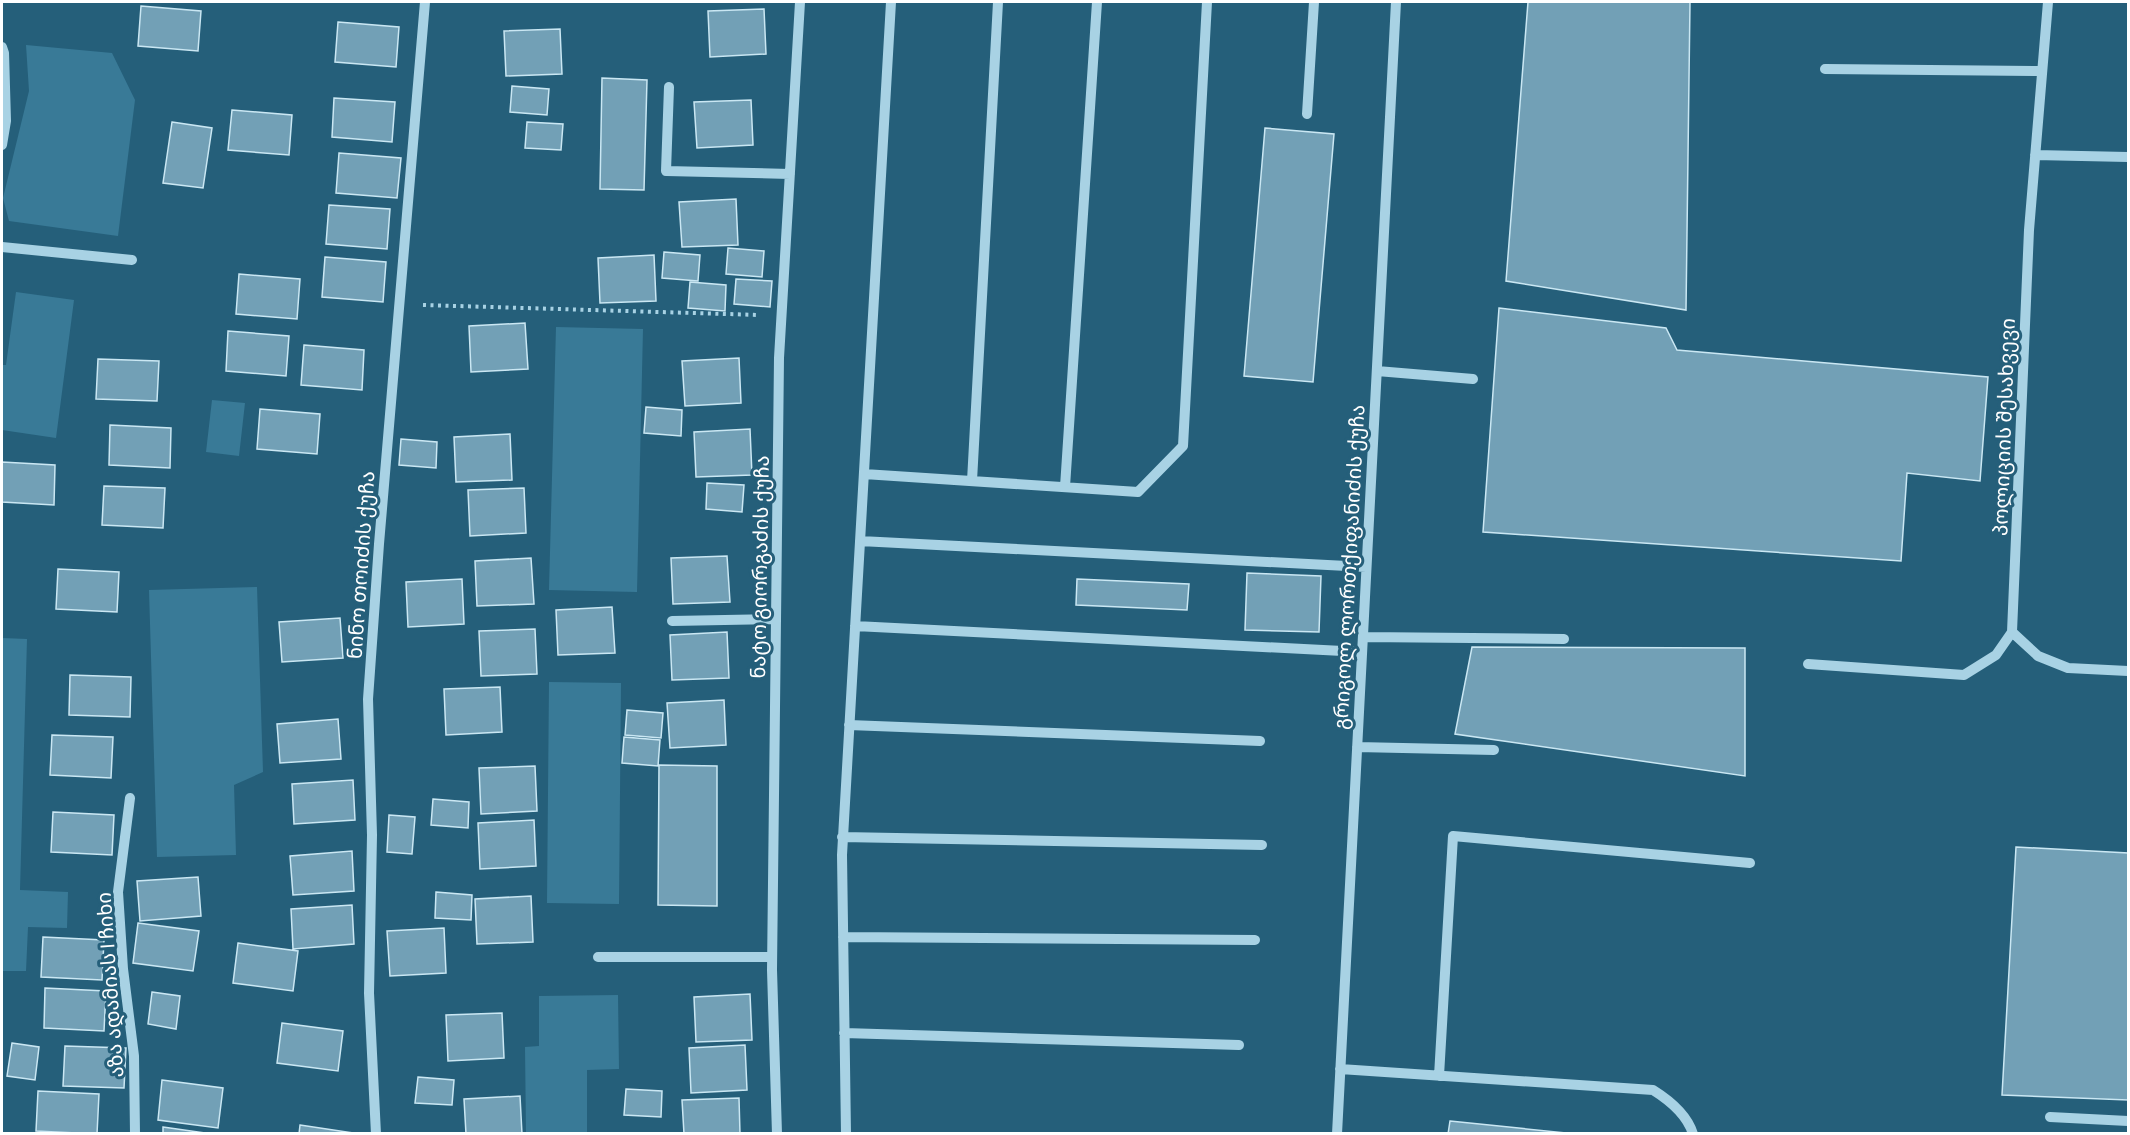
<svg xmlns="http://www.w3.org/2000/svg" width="2130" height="1135" viewBox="0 0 2130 1135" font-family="'Exo 2','Noto Sans Georgian',sans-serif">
<rect width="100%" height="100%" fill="#255f7a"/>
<path fill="#397a97" d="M26,45L112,53L135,100L118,236L9,221L3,198L29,91Z
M16,292L74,300L56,438L2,430V365H6Z
M556,327L643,329L637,592L549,590Z
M212,400L245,403L239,456L206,452Z
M257,587L263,772L234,785L236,855L157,857L149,590Z
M2,638L27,639L20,890L68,892L67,928L28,927L26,971H2Z
M549,682L621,683L619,904L547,903Z
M618,995L619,1069L587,1070V1133H526L525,1047L539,1046V996Z"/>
<path fill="#72a0b6" stroke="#cae7f3" stroke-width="1.5" d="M1528,2H1690L1686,310L1506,281Z
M141,6L201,11L198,51L138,46Z
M764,9L766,54L710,57L708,11Z
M338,22L399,27L396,67L335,62Z
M560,29L562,74L506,76L504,31Z
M602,78L647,80L644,190L600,189Z
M512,86L549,89L547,115L510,112Z
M334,98L395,102L392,142L332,137Z
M751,100L753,145L697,148L694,102Z
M232,110L292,115L289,155L228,150Z
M172,122L212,128L203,188L163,183Z
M527,122L563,124L561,150L525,148Z
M1265,128L1334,134L1313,382L1244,376Z
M339,153L401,158L397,198L336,193Z
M736,199L738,245L682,247L679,202Z
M329,205L390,209L387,249L326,244Z
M728,248L764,251L762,277L726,274Z
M664,252L700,255L698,281L662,278Z
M654,255L656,301L600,303L598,258Z
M325,257L386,262L383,302L322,297Z
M239,274L300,279L297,319L236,314Z
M736,279L772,281L770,307L734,304Z
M690,282L726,285L725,311L688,308Z
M1499,308L1666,328L1677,350L1988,377L1980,481L1907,473L1901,561L1483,532Z
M525,323L528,369L471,372L469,326Z
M228,331L289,336L286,376L226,371Z
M304,345L364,350L362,390L301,385Z
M739,358L741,403L685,406L682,361Z
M98,359L159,361L157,401L96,399Z
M646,407L682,410L681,436L644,433Z
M260,409L320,414L317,454L257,449Z
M110,425L171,428L170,468L109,465Z
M750,429L752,475L696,477L694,432Z
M510,434L512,480L456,482L454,437Z
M401,439L437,442L436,468L399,465Z
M2,462L55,465L54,505L2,502Z
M707,483L744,485L742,512L706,509Z
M104,486L165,488L163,528L102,525Z
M524,488L526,533L470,536L468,490Z
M727,556L730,602L673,604L671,558Z
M531,558L534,604L477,606L475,561Z
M58,569L119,572L117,612L56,609Z
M1247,573L1321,576L1319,632L1245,630Z
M462,579L464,624L408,627L406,582Z
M1077,579L1189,584L1187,610L1076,605Z
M612,607L615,653L558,655L556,610Z
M340,618L343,658L282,662L279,622Z
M535,629L537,674L481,676L479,631Z
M727,632L729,678L672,680L670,635Z
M1472,647L1745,648V776L1455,734Z
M70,675L131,677L130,717L69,715Z
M500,687L502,732L446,735L444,689Z
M724,700L726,745L670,748L667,703Z
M627,710L663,713L661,738L625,735Z
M338,719L341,759L280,763L277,724Z
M52,735L113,737L111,778L50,775Z
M624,737L660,740L658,766L622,763Z
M659,765L717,766V906L658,905Z
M535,766L537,811L481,814L479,768Z
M353,780L355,820L294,824L292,784Z
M433,799L469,802L468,828L431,825Z
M53,812L114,815L112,855L51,852Z
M389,815L415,817L412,854L387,852Z
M534,820L536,866L480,869L478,823Z
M2016,847L2128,853V1100L2002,1095Z
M352,851L354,891L293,895L290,856Z
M198,877L201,916L140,921L137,881Z
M436,892L472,895L471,920L435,918Z
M531,896L533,942L477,944L475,899Z
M352,905L354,944L293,949L291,909Z
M138,923L199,931L193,971L133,963Z
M444,928L446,973L390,976L387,931Z
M43,937L104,940L102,980L41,977Z
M238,943L298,951L293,991L233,983Z
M45,988L106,991L104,1031L44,1028Z
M152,992L180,996L176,1029L148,1024Z
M750,994L752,1040L696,1042L694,997Z
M502,1013L504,1058L448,1061L446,1015Z
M282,1023L343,1031L338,1071L277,1063Z
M12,1043L39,1047L35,1080L7,1076Z
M745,1045L747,1090L691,1093L689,1048Z
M65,1046L126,1048L124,1088L63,1086Z
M418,1077L454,1080L452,1105L415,1103Z
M162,1080L223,1088L218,1128L158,1120Z
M626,1089L662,1091L661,1117L624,1115Z
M38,1091L99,1094L97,1134L36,1131Z
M520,1096L522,1134H466L464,1099Z
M739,1098L740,1134H684L682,1100Z
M1450,1121L1576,1134H1448Z
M300,1125L360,1134H299Z
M163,1127L212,1134H163Z"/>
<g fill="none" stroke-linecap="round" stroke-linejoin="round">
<path stroke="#a8d2e4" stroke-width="4" stroke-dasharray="3 4.5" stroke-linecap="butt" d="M423,305L760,315"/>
<path stroke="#a8d2e4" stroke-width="10" d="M2,47L4,53L6,121L2,145
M1825,69L2042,71
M669,87L666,171L790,174
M1307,114L1314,2
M2035,155L2128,157
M2,247L132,260
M1377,371L1473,379
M864,474L1138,492L1183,446L1207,2
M972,481L998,2
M1065,487L1097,2
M860,541L1366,567
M672,621L776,619
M855,626L1362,652
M2012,632L2038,656L2068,668L2128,671
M1363,637L1564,639
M1808,664L1964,675L1996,655L2012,632L2029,230L2048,2
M849,725L1260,741
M1357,747L1494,750
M130,798L118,892L123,969L134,1056L135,1134
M842,837L1262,845
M843,937L1255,940
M598,957H772
M844,1033L1239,1045
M1340,1069L1653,1090C1669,1100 1687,1114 1693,1134
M1439,1076L1453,836L1750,863
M2050,1117L2128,1121
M376,1134L369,993L372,835L368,699L379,544L425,2
M777,1134L772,970L779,358L800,2
M846,1134L842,855L891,2
M1337,1134L1396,2"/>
</g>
<g text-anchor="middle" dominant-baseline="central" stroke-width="6" stroke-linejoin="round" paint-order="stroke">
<g font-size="20" fill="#fff" stroke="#255f7a">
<text transform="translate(2003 427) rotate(-88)">პოლიციის შესახვევი</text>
<text transform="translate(360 565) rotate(-86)">ნინო თოიძის ქუჩა</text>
<text transform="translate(759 567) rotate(-89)">ნატო გიორგაძის ქუჩა</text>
<text transform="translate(1348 567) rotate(-87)">გრიგოლ ლორთქიფანიძის ქუჩა</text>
<text transform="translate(109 985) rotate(-94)">აზა ადამიას I ჩიხი</text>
</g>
</g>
<rect width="2130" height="1135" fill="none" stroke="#ffffff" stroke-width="6"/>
</svg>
